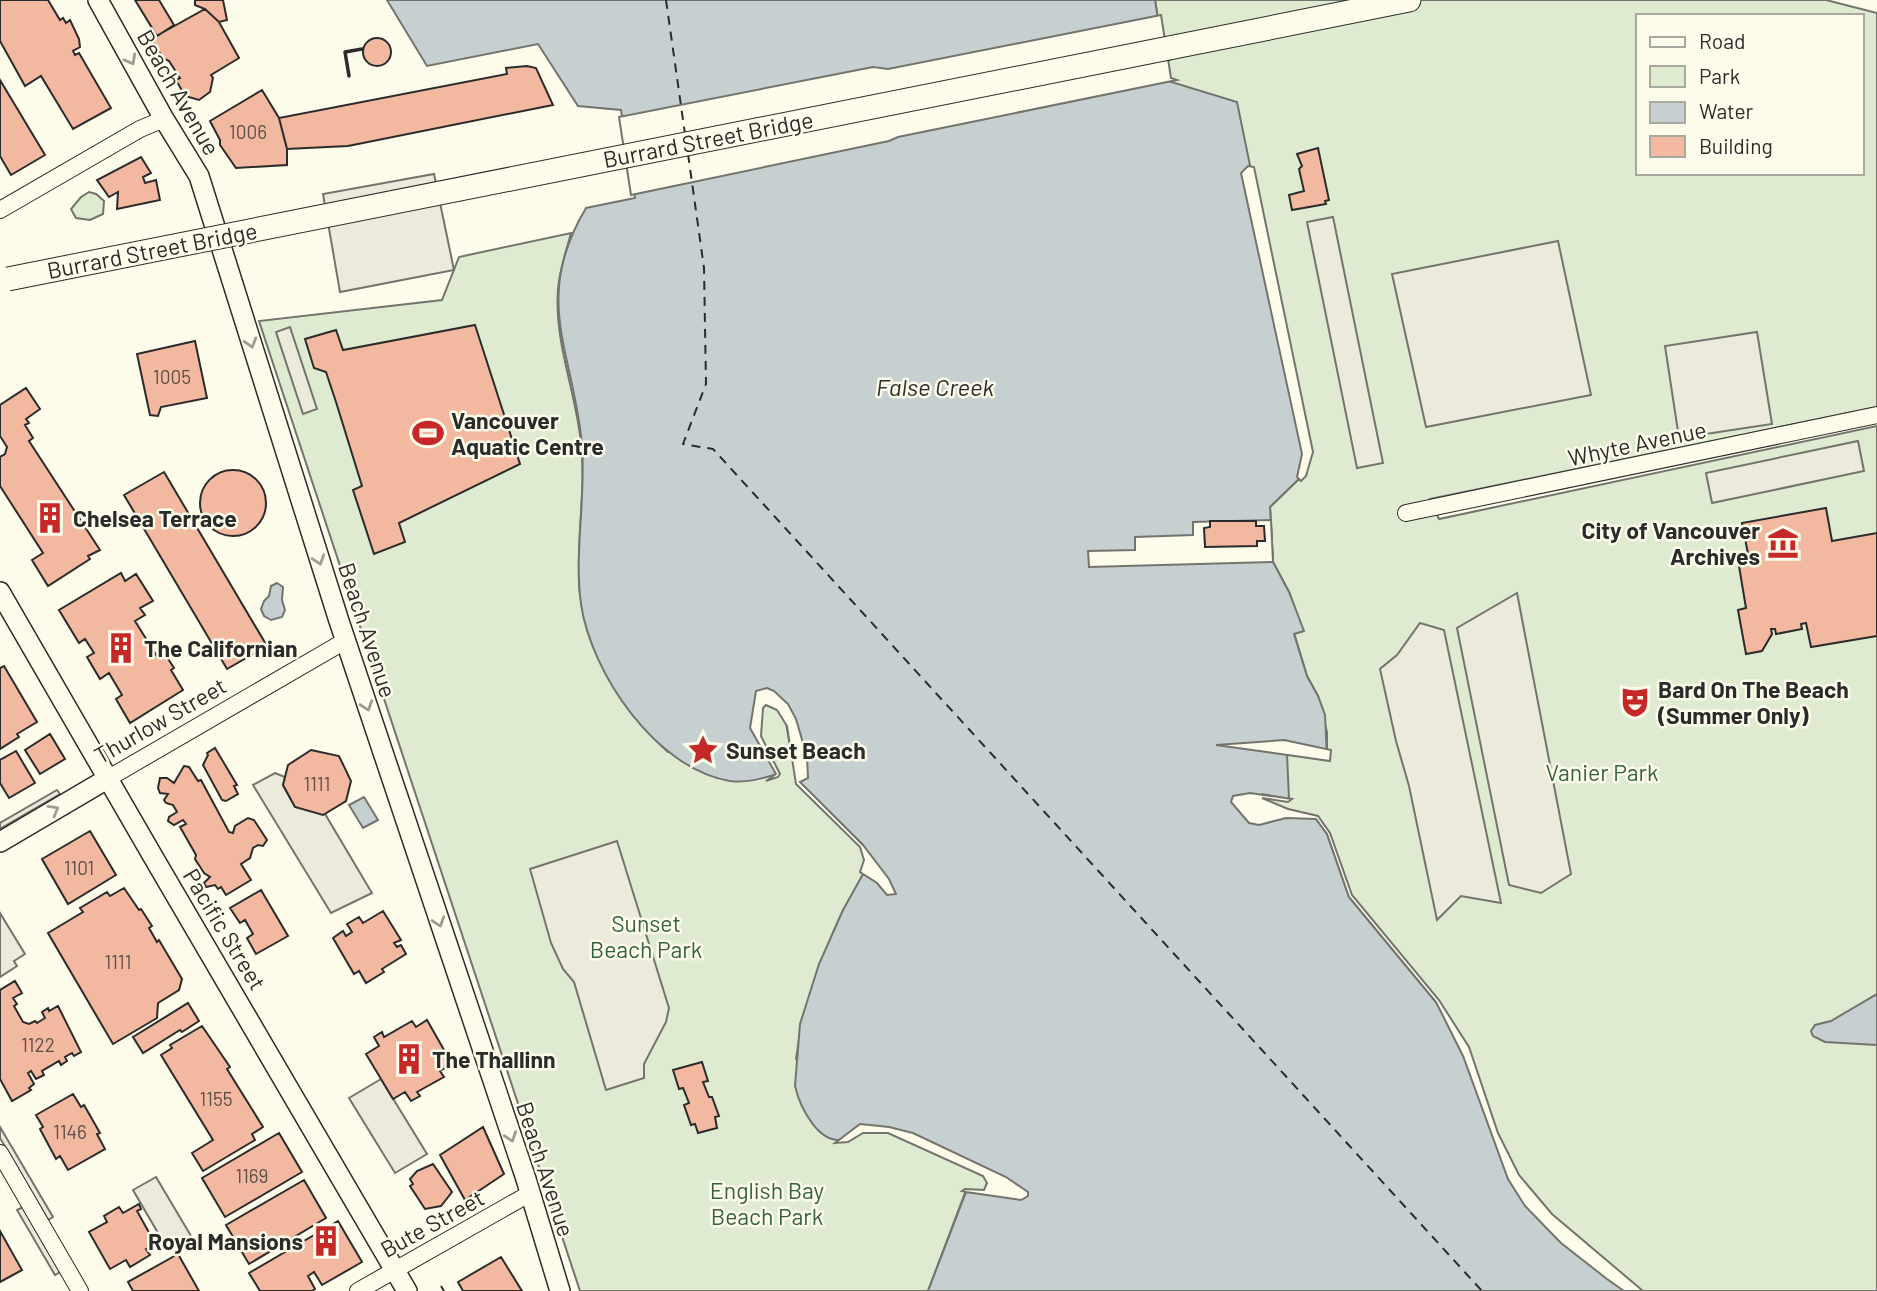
<svg xmlns="http://www.w3.org/2000/svg" width="1877" height="1291" viewBox="0 0 1877 1291" font-family="Barlow,sans-serif">
<rect width="100%" height="100%" fill="#fdfbea"/>
<path fill="#deebd1" stroke="#74746e" stroke-width="2" fill-rule="evenodd" d="M1155,0H1826L1877,13V407L1430,499L1439,519L1877,426V1291H1639L1549,1217L1516,1177L1349,897L1327,834L1259,801L1287,754L1327,759V732L1318,696L1307,676L1294,633L1303,631L1289,592L1273,562L1270,507L1303,475L1168,81ZM1637,16H1861V173H1637Z
M89,192L96,194L104,201L103,214L90,220L76,218L71,209L81,197Z
M571,233C566,252 559,271 558,290C554,342 576,392 581,443C586,489 577,535 579,581C579,601 586,619 592,638C610,689 628,714 668,752L761,744L759,707L766,702L784,713C788,730 792,767 799,781C810,803 867,835 867,860C867,877 847,902 840,917C819,964 802,1009 796,1059L862,1130H889L985,1174L989,1189L965,1193L928,1291H580L259,321L442,300L459,257Z"/>
<path fill="#eceadb" stroke="#74746e" stroke-width="2" d="M434,174L454,270L340,292L323,194Z
M1333,217L1383,463L1357,468L1307,222Z
M1558,241L1591,395L1426,427L1392,274Z
M290,327L317,409L303,414L276,332Z
M1757,332L1772,424L1679,438L1665,346Z
M1858,441L1864,471L1712,503L1706,473Z
M1517,593L1571,874L1541,893L1509,885L1457,628Z
M1420,623L1444,630L1501,903L1461,896L1437,920L1409,786L1396,741L1380,669L1397,655Z
M275,773L285,777L283,785L295,807L325,814L372,893L331,913L253,785Z
M57,790L60,794L0,829V823Z
M617,841L669,1008L666,1022L644,1064V1078L606,1090L574,982L563,969L551,943L530,869Z
M0,913L25,954L14,961L17,966L0,977Z
M381,1079L427,1154L395,1173L349,1098Z
M0,1127L53,1217L48,1220L0,1138Z
M156,1177L191,1236L168,1250L133,1190Z
M23,1207L60,1272L55,1275L17,1210Z"/>
<path fill="#c7d0d0" stroke="#74746e" stroke-width="2" d="M387,0H1155L1168,81L1237,102L1309,453L1303,475L1270,507L1273,562L1289,592L1304,631L1294,634L1307,676L1318,696L1325,715L1327,759L1287,754L1289,799L1262,794L1259,799L1316,819L1327,834L1349,897L1436,1002L1466,1048L1495,1134L1516,1177L1549,1217L1639,1291H928L966,1192L986,1193L989,1179C957,1163 925,1144 892,1131C885,1128 868,1128 860,1131C855,1133 851,1137 846,1139C819,1147 800,1107 795,1086L800,1024L819,964L843,910L863,874L867,860L863,845L799,782L790,725L779,708L762,704L757,736L777,774C761,779 746,783 730,781C656,769 591,673 581,604C574,551 586,498 582,445C574,353 531,300 586,208L635,198L621,110L578,106L538,44L427,66Z
M277,583L283,587L282,600L285,610L282,617L271,620L264,616L261,609L264,601L269,596L271,586Z
M364,797L378,820L363,828L349,805Z
M1877,994V1045L1825,1042L1813,1036L1811,1031L1815,1025L1831,1021Z"/>
<path fill="#fdfbea" stroke="#74746e" stroke-width="2" d="M1161,15L1171,78L1177,80L898,137L889,141L631,195L619,117L873,67L888,69Z
M1248,166L1254,167L1313,452L1306,476L1301,481L1297,477L1302,454L1241,173Z
M1271,520L1273,562L1089,567L1088,551L1135,550V537L1193,535V522Z
M767,688L774,691L788,704L796,719L807,757L808,778L800,782L863,845L889,879L896,894L887,895L877,883L860,872L864,860L860,847L796,784L787,726L777,710L766,705L763,708L761,736L780,774L778,777L766,781L776,774L750,728L756,691Z
M1284,740L1331,750L1330,761L1216,745Z
M1250,793L1292,799L1288,802L1262,798L1288,809L1318,816L1330,833L1352,895L1439,1000L1469,1047L1498,1133L1519,1175L1552,1214L1643,1291H1624L1607,1279L1561,1243L1525,1206L1508,1179L1463,1056L1436,1002L1349,897L1327,834L1316,819L1286,818L1259,825L1249,823L1231,802L1233,796Z
M860,1124L889,1127L913,1133L1006,1177L1028,1192V1196L1021,1200L966,1192L962,1191L965,1189L984,1190L987,1183L983,1176L888,1133H863L848,1142L835,1143Z"/>
<g fill="none" stroke-linecap="round" stroke-linejoin="round">
<path stroke="#2b2b2b" stroke-width="2" stroke-dasharray="9 7" stroke-linecap="butt" d="M666,0L685,134
M688,154L704,268L706,384L683,444L713,449L1482,1291"/>
</g>
<path fill="#f2b8a0" stroke="#2b2b2b" stroke-width="2" d="M0,0H48L60,20L63,18L66,23L70,20L79,39L80,47L73,51L75,55L79,53L111,108L73,129L41,76L25,86L0,41Z
M135,0H159L174,25L157,36Z
M195,0H223L227,20L219,22L205,9L195,5Z
M205,9L219,22L239,58L211,75L213,78L210,92L199,100L185,96L176,80L180,78L169,61L163,58L151,39Z
M363 52a14 14 0 1 1 28 0a14 14 0 1 1-28 0Z
M527,66L536,68L553,105L348,146L287,149L279,118L507,74L506,68Z
M0,80L45,155L11,175L0,156Z
M262,90L279,118L287,149V165L236,168L220,145V140L210,121Z
M1318,148L1329,200L1325,201L1326,204L1292,210L1289,195L1304,191L1299,169L1302,166L1297,154Z
M141,157L151,173L143,177L145,183L156,180L160,200L117,209L118,192L109,197L97,180Z
M475,325L520,464L399,523L405,542L374,554L353,490L362,486L336,402L326,372L314,368L305,339L336,330L343,350Z
M195,341L207,398L161,407L158,416L150,415L137,354Z
M26,388L40,409L26,419L29,423L25,425L33,438L29,441L100,550L88,556L90,559L48,586L32,560L43,553L0,486V457L5,454L7,447L0,436V405Z
M200 503a33 33 0 1 1 66 0a33 33 0 1 1-66 0Z
M164,472L267,646L227,669L124,495Z
M1826,508L1832,541L1877,533V636L1811,647L1806,623L1801,624L1802,629L1776,634L1775,629H1771L1772,634L1762,651L1746,654L1738,610L1746,608L1739,566L1750,564L1742,523Z
M1210,521H1256V526H1264L1265,541H1257V546L1205,547L1204,528L1210,527Z
M121,573L125,581L136,574L153,601L140,608L145,615L135,621L158,658L165,654L174,668L171,670L183,690L130,723L116,699L122,695L109,673L100,679L87,657L94,653L85,639L79,643L59,610Z
M4,666L37,722L17,734L19,737L0,749V668Z
M50,734L65,759L40,774L25,750Z
M215,748L237,785L234,786L238,794L226,801L222,800L203,765L208,755L207,753Z
M311,750L339,756L351,781L346,801L323,815L295,807L283,785L288,765Z
M16,751L35,783L9,798L0,783V760Z
M184,766L189,767L198,781L201,780L229,832L233,833L235,826L248,818L254,820L267,840L263,846L258,845L253,848L250,858L241,864L251,880L226,895L221,887L218,889L215,885L206,887L204,883L210,877L204,873L195,859L196,855L180,827L186,824L183,820L174,825L168,821L169,817L177,812L173,805L166,803L164,800L168,794L160,793L158,788L160,778H167L174,783Z
M90,831L116,875L68,904L42,859Z
M124,888L139,910L141,909L152,926L149,928L157,942L159,940L182,979L179,990L158,1003L157,1018L113,1044L48,933L83,912L80,908L107,892L110,896Z
M261,890L288,936L256,954L247,938L253,934L245,920L240,923L230,908Z
M383,911L401,940L394,943L397,947L401,945L406,954L382,969L384,972L366,983L359,971L354,974L333,938L343,931L346,936L352,932L347,924L359,917L363,923Z
M15,981L22,993L13,998L17,1004L14,1006L23,1022L29,1024L35,1021L37,1023L45,1018L42,1012L48,1008L49,1011L58,1006L81,1052L74,1056L72,1053L65,1057L67,1061L61,1065L59,1061L42,1071L44,1075L36,1079L31,1071L28,1073L34,1084L29,1088L31,1090L12,1101L0,1079V990Z
M188,1003L199,1021L182,1032L180,1030L143,1053L133,1037Z
M427,1020L452,1064L440,1071L444,1077L417,1092L420,1096L411,1101L405,1092L393,1099L366,1054L379,1046L374,1037L382,1032L384,1037L412,1021L416,1027Z
M202,1026L230,1067L227,1069L263,1127L252,1134L255,1140L203,1171L192,1153L213,1140L161,1055L172,1048L170,1045Z
M702,1062L708,1081L703,1082L709,1097H712L719,1116L715,1117L717,1128L698,1133L695,1124L691,1125L684,1105L689,1103L683,1088L679,1089L673,1070Z
M73,1094L81,1107L84,1105L100,1133L97,1134L105,1149L68,1170L60,1156L56,1159L40,1129L43,1127L36,1115Z
M483,1127L504,1174L465,1200L440,1155Z
M279,1133L302,1172L225,1217L202,1178Z
M433,1164L452,1192L441,1206L425,1209L410,1186L413,1184L410,1179L417,1171Z
M304,1180L326,1218L249,1264L226,1225Z
M139,1204L141,1209L137,1211L151,1236L156,1233L160,1241L146,1249L150,1255L130,1267L126,1260L110,1269L89,1232L107,1222L104,1216L119,1207L123,1213Z
M338,1221L362,1262L322,1285L314,1272L308,1276L315,1289L312,1291H260L249,1273Z
M0,1231L22,1270L0,1282Z
M178,1254L199,1291H133L128,1282Z
M501,1257L522,1291H463L458,1282Z"/>
<g fill="none" stroke-linecap="round" stroke-linejoin="round">
<defs>
<path id="minor" d="M0,210L140,129L164,119
M1406,513L1877,415
M107,779L345,641
M0,1153L80,1291
M358,1291L529,1194"/>
<path id="tertiary" d="M98,0L164,119L199,176L339,621L526,1179L560,1291
M0,592C134,826 271,1058 407,1291
M0,842L107,779"/>
<path id="secondary" d="M1169,48L1409,0"/>
</defs>
<use href="#minor" stroke="#2b2b2b" stroke-width="18"/>
<use href="#tertiary" stroke="#2b2b2b" stroke-width="22"/>
<use href="#secondary" stroke="#2b2b2b" stroke-width="25"/>
<use href="#minor" stroke="#fdfbea" stroke-width="16"/>
<use href="#tertiary" stroke="#fdfbea" stroke-width="19"/>
<use href="#secondary" stroke="#fdfbea" stroke-width="23"/>
<defs>
<path id="secondary-bridge" d="M8,279L1169,48"/>
</defs>
<use href="#secondary-bridge" stroke="#2b2b2b" stroke-width="25" stroke-linecap="butt"/>
<use href="#secondary-bridge" stroke="#fdfbea" stroke-width="23"/>
<path stroke="#2b2b2b" stroke-width="2" stroke-dasharray="9 3.5" stroke-linecap="butt" d="M441,1286L444,1291"/>
<path stroke="#2b2b2b" stroke-width="3.5" d="M349,76L345,52L362,49"/>
</g>
<defs><path id="oneway-chevron" d="M-2-3.5L2.5 0L-2 3.5" fill="none" stroke-width="1.6" stroke-linecap="round" stroke-linejoin="round" transform="scale(1.75)"/></defs>
<g stroke="#9e9d94">
<use href="#oneway-chevron" transform="translate(131 60) rotate(61)"/>
<use href="#oneway-chevron" transform="translate(251 343) rotate(73)"/>
<use href="#oneway-chevron" transform="translate(319 560) rotate(72)"/>
<use href="#oneway-chevron" transform="translate(367 706) rotate(72)"/>
<use href="#oneway-chevron" transform="translate(54 810) rotate(-30)"/>
<use href="#oneway-chevron" transform="translate(439 922) rotate(72)"/>
<use href="#oneway-chevron" transform="translate(511 1137) rotate(71)"/>
</g>
<defs>
<symbol id="stadium-bare" viewBox="-9 -9 18 18"><path d="M0-5a6.5 5 0 1 0 0 10a6.5 5 0 1 0 0-10ZM-3.5-1.8h7v3.6h-7Z" fill="#c62828" stroke="#fdfbea" stroke-width="2.5" paint-order="stroke"/></symbol>
<symbol id="building-bare" viewBox="-9 -9 18 18"><path d="M-4-6H4V6H1V3H-1V6H-4ZM-2.5-4.3h1.7v1.8h-1.7ZM.8-4.3h1.7v1.8H.8ZM-2.5-1h1.7V.8h-1.7ZM.8-1h1.7V.8H.8Z" fill="#c62828" stroke="#fdfbea" stroke-width="2.5" paint-order="stroke"/></symbol>
<symbol id="museum-bare" viewBox="-9 -9 18 18"><path d="M0-6L6-3V-2H-6V-3ZM-5-1h2V3h-2ZM-1-1h2V3h-2ZM3-1h2V3H3ZM-6 4H6V6H-6Z" fill="#c62828" stroke="#fdfbea" stroke-width="2.5" paint-order="stroke"/></symbol>
<symbol id="theatre-bare" viewBox="-9 -9 18 18"><path d="M-5-5.5Q0-4 5-5.5V0Q5 5 0 6Q-5 5-5 0ZM-3.3-2.5H-1v1.5H-3.3ZM1-2.5H3.3v1.5H1ZM-2.8 1Q0 5.5 2.8 1Z" fill="#c62828" stroke="#fdfbea" stroke-width="2.5" paint-order="stroke"/></symbol>
<symbol id="sight-bare" viewBox="-9 -9 18 18"><path d="M0-6L1.8-2.2L6-1.7L2.9 1.2L3.7 5.4L0 3.3L-3.7 5.4L-2.9 1.2L-6-1.7L-1.8-2.2Z" fill="#c62828" stroke="#fdfbea" stroke-width="2.5" paint-order="stroke"/></symbol>
</defs>
<g fill-rule="evenodd">
<use href="#stadium-bare" x="406" y="411" width="44" height="44"/>
<use href="#building-bare" x="28" y="496" width="44" height="44"/>
<use href="#museum-bare" x="1761" y="521" width="44" height="44"/>
<use href="#building-bare" x="99" y="626" width="44" height="44"/>
<use href="#theatre-bare" x="1613" y="680" width="44" height="44"/>
<use href="#sight-bare" x="681" y="728" width="44" height="44"/>
<use href="#building-bare" x="387" y="1037" width="44" height="44"/>
<use href="#building-bare" x="304" y="1219" width="44" height="44"/>
</g>
<g text-anchor="middle" dominant-baseline="central" stroke-width="5" stroke-linejoin="round" paint-order="stroke">
<g font-size="19" fill="#5d4e48">
<text x="248" y="131">1006</text>
<text x="172" y="376">1005</text>
<text x="317" y="783">1111</text>
<text x="79" y="867">1101</text>
<text x="118" y="961">1111</text>
<text x="38" y="1044">1122</text>
<text x="216" y="1098">1155</text>
<text x="70" y="1131">1146</text>
<text x="252" y="1175">1169</text>
</g>
<g font-size="23" fill="#2b2b2b" stroke="#fdfbea">
<text transform="translate(179 92) rotate(60)">Beach Avenue</text>
<text transform="translate(708 139) rotate(-11)">Burrard Street Bridge</text>
<text transform="translate(152 250) rotate(-11)">Burrard Street Bridge</text>
<text transform="translate(1637 443) rotate(-12)">Whyte Avenue</text>
<text transform="translate(368 630) rotate(72)">Beach Avenue</text>
<text transform="translate(160 720) rotate(-30)">Thurlow Street</text>
<text transform="translate(225 929) rotate(59)">Pacific Street</text>
<text transform="translate(546 1169) rotate(72)">Beach Avenue</text>
<text transform="translate(432 1223) rotate(-29)">Bute Street</text>
</g>
<g font-size="23" font-weight="bold" fill="#2b2b2b" stroke="#fdfbea" text-anchor="start">
<text x="451" y="420">Vancouver<tspan x="451" dy="26">Aquatic Centre</tspan></text>
<text x="73" y="518">Chelsea Terrace</text>
<text x="1760" y="530" text-anchor="end">City of Vancouver<tspan x="1760" dy="26">Archives</tspan></text>
<text x="144" y="648">The Californian</text>
<text x="1658" y="689">Bard On The Beach<tspan x="1658" dy="26">(Summer Only)</tspan></text>
<text x="726" y="750">Sunset Beach</text>
<text x="432" y="1059">The Thallinn</text>
<text x="303" y="1241" text-anchor="end">Royal Mansions</text>
</g>
<g font-size="23" fill="#34623c" stroke="#fdfbea">
<text x="1602" y="772">Vanier Park</text>
<text x="646" y="923">Sunset<tspan x="646" dy="26">Beach Park</tspan></text>
<text x="767" y="1190">English Bay<tspan x="767" dy="26">Beach Park</tspan></text>
</g>
<g font-size="24" font-style="italic" fill="#2b2b2b" stroke="#fdfbea">
<text x="935" y="386">False Creek</text>
</g>
</g>
<rect x="1636" y="14" width="228" height="161" fill="#fdfbea" stroke="#a9a89e" stroke-width="2"/>
<rect x="1650" y="37" width="35" height="10" fill="#fdfbea" stroke="#a9a89e" stroke-width="2"/>
<text x="1699" y="49" font-size="21" fill="#2b2b2b">Road</text>
<rect x="1650" y="66" width="35" height="21" fill="#deebd1" stroke="#a9a89e" stroke-width="2"/>
<text x="1699" y="84" font-size="21" fill="#2b2b2b">Park</text>
<rect x="1650" y="102" width="35" height="21" fill="#c7d0d0" stroke="#a9a89e" stroke-width="2"/>
<text x="1699" y="119" font-size="21" fill="#2b2b2b">Water</text>
<rect x="1650" y="136" width="35" height="21" fill="#f2b8a0" stroke="#a9a89e" stroke-width="2"/>
<text x="1699" y="154" font-size="21" fill="#2b2b2b">Building</text>
</svg>
